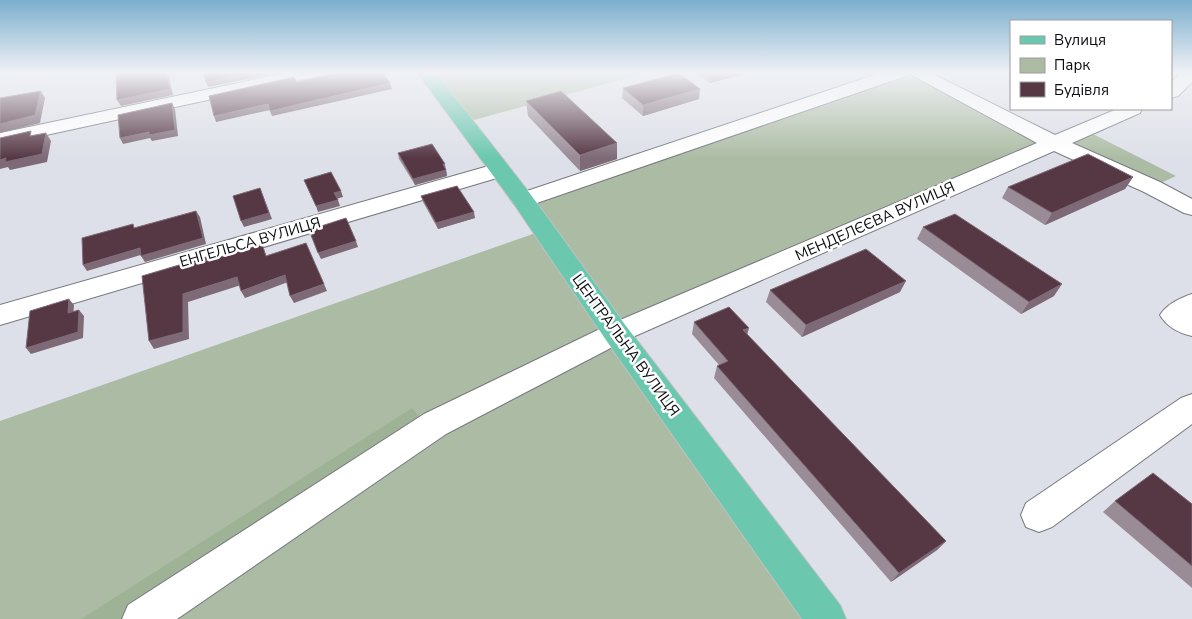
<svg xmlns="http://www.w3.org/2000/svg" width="1192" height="619" viewBox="0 0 1192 619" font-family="'Nunito Sans',sans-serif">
<rect width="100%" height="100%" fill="#dde0e8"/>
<path fill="#acbca4" d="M426,72H649L463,123Z
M900,72H916L1054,143L1085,130L1176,176L1152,187L1054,143L617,333L826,619H0V421L544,230L523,200Z"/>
<path fill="#9eb295" d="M412,408L424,422L123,619H81Z"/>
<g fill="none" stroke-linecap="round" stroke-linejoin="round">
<defs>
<path id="minor" d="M290,72H323L320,76L314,77L0,145V133Z
M883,72H929L1055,135L1117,109H1142L1140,113L1072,143L1160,182L1192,199V215L1184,213L1144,192L1054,151L626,340L446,434L177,619H122L128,605L424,414L606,326L1037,143L908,73L906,76L531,205L523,207L515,205L511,200L515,195Z
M1182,72H1192V82L1178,96L1171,98V82Z
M499,163L507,165L510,170L507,175L0,325V305Z
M1192,294V336C1179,333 1167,327 1160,315C1167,304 1180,298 1192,294Z
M1192,394V424L1052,527L1039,532L1026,527L1021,515L1026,503L1181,398Z"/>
<path id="major" d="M417,72H435L531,195L626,326L840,605L846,619H802L606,340L514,204Z"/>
</defs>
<use href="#minor" stroke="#777981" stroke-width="2"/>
<use href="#major" stroke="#c0c0c1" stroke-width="2"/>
<use href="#minor" fill="#fff" fill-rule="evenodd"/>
<use href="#major" fill="#6bc8af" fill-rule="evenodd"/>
</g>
<path fill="#9a8c96" d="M693,72H745V74L710,83Z
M623,88L699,99L643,116L622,98Z
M526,101L617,143V159L580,171L528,116Z
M398,153L445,164L447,176L415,185L399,159Z
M1133,177L1125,189L1045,225L1002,198L1008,187Z
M421,196L475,218L438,229L423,202Z
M923,227L1054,296L1021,314L917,239Z
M770,290L900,292L802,337L766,302Z
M694,322L747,335L946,541L937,550L891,582L714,378L717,366L719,365L692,334Z
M1115,501L1192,504V588L1103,512Z"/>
<path fill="#7e6a76" d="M166,72H168L173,95L121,106L117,100Z
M254,72H282L208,87L206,82Z
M715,72H745V74L710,83L711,73Z
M390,83L392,89L272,116L270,111Z
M700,89L699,99L643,116V105Z
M41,91L45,98L40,123L0,133V124Z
M172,103L175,109L178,136L152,141L150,138L123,144L120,138Z
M268,104L270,110L216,122L214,116Z
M46,133L51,141L47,162L10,170L8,167L0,169V160L6,158Z
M617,143V159L580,171V155Z
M446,170L447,176L415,185L413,179Z
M1133,177L1125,189L1045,225L1052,213Z
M260,188L272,219L244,227L241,221Z
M341,191L343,197L336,199L334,193Z
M338,200L340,206L318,212L316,206Z
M196,211L200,217L206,244L145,262L141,256Z
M474,212L475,218L438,229L436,223Z
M356,241L358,247L321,259L318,253Z
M140,248L144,254L87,271L83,265Z
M285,275L288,282L245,298L241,291Z
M237,277L241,285L188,302L189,339L154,349L149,341L183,294Z
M906,281L900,292L802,337L806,325Z
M324,284L327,291L294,303L290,296Z
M1062,284L1054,296L1021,314L1029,302Z
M69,299L74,305L73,319L68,313Z
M79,310L84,316L83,338L31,354L26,348Z
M749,328L746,339L743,330Z
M946,541L937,550L891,582L899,573Z"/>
<path fill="#563845" stroke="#7e6a76" d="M124,72H166L170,89L117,100L116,73Z
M203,72H254L206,82Z
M341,72H383L390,83L270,111L268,104L214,116L209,96L294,77L297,82Z
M679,73L700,89L643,105L623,88Z
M41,91L35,115L0,124V98Z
M561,91L617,143L580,155L526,101Z
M172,103L175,130L149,135V132L120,138L118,115Z
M31,131L30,136L46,133L42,154L5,162L6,158L0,160V138Z
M432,144L445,164H443L446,170L413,179L398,153Z
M1088,154L1133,177L1052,213L1008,187Z
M331,172L341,191L334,193L338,200L316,206L304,180Z
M457,186L474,212L436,223L421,196Z
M260,188L269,213L241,221L233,196Z
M196,211L203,238L141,256L140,248L83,265L82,238L133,224L134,228Z
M955,214L1062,284L1029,302L923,227Z
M346,218L356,241L318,253L309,230Z
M306,243L324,284L290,296L285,275L241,291L237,277L183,294V332L149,341L142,276L206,257L207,261L262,244L266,256Z
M866,249L906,281L806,325L770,290Z
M69,299L68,313L79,310L78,332L26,348L30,311Z
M729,307L749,328L743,330L946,541L899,573L717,366L728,361L694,322Z
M1153,473L1192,504V566L1115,501Z"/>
<linearGradient id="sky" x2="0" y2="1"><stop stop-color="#7baecd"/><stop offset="0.46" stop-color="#f0f1f5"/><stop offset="1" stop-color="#f0f1f5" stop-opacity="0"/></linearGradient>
<rect width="1192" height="158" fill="url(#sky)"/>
<g text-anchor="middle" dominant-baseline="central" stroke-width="5" stroke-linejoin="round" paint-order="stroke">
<g font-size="15" fill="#0c0d10" stroke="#fff">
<text transform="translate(875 221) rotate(-24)">МЕНДЕЛЄЄВА ВУЛИЦЯ</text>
<text transform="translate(250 242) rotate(-16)">ЕНГЕЛЬСА ВУЛИЦЯ</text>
<text transform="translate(626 345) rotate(54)">ЦЕНТРАЛЬНА ВУЛИЦЯ</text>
</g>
</g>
<rect x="1010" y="20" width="162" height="90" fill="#ffffff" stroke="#9e9e9f"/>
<rect x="1020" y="36" width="25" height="8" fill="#6bc8af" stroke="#9e9e9f"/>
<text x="1054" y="45" font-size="15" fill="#0c0d10">Вулиця</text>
<rect x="1020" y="58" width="25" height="15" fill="#acbca4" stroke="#9e9e9f"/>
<text x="1054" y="70" font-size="15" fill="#0c0d10">Парк</text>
<rect x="1020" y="82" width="25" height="15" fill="#563845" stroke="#9e9e9f"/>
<text x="1054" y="95" font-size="15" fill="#0c0d10">Будівля</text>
</svg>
